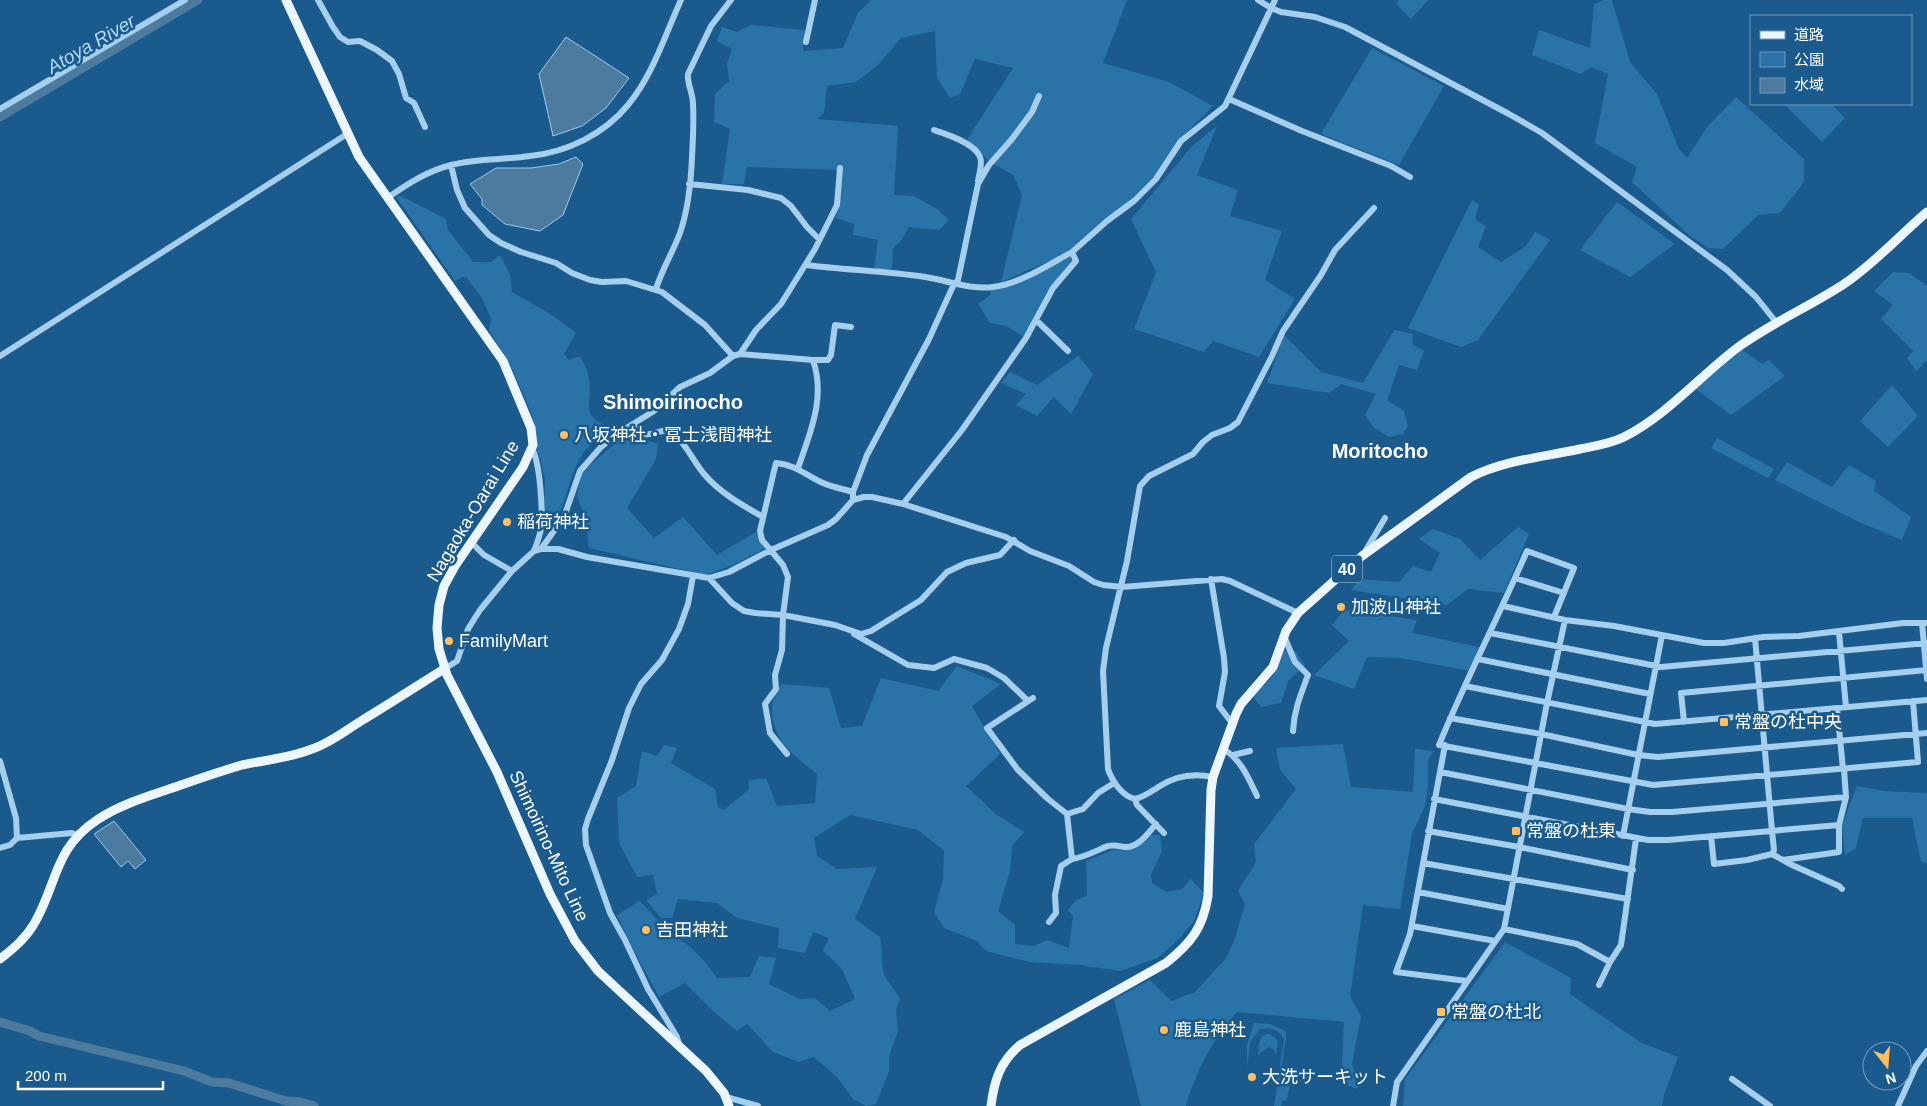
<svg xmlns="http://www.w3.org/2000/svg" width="1927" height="1106" viewBox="0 0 1927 1106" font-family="Arial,'Noto Sans JP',sans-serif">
<rect width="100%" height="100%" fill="#1a5a8d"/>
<path fill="#2973a9" d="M871,0H1127L1103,63L1169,82L1213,106L1180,139L1159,171L1125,205L1104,219L1063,255L1001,282L1022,195L1013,175L989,161L966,141L1013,68L975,59L960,94L950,98L937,78L935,31L901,38L878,65L856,82L827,86L824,113L817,119L898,126L894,195L914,196L937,209L949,220L939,230L909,227L901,241L893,248L892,271L874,268L878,240L853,235L854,224L836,218L841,194V170L747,167L744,184H722L730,129L714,122L715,94L729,81L727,63L732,49L717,41L722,27L737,32L751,25L805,30L803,51L843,48L858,13Z
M1399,0H1428L1411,19L1396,4Z
M1603,0H1612L1630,62L1657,94L1679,149L1687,158L1707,127L1736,97L1804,159V182L1780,213L1758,215L1723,249L1708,248L1690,236L1632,182L1637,167L1595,143L1608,74L1591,67L1581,74L1532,55L1539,30L1590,48L1594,4Z
M1372,48L1444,86L1399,165L1321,134Z
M1784,104H1832L1845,118L1822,142Z
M1217,126L1197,175L1238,190L1230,216L1282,231L1265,280L1295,299L1259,357L1213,341L1204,352L1134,329L1156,272L1131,219L1192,146Z
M401,196L446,219L448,230L473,262H491L500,255L510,275L512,292L552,315L576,333L564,354L569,360L580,356C583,362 587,368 588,374C595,405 575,415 615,429C605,435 591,442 584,452C568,473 568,503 553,524L544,518L545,481L540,457L535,449L537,437L532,415L511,366L489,330L491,319L482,298L467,278L462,277L455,281L396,197Z
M1472,200L1479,205L1475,219L1486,227L1478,247L1501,262L1525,247L1535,232L1550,240L1478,340L1461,347L1408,328Z
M1617,202L1675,244L1630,277L1580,250Z
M1070,255L1072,261L1047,292L1024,337L1006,326L990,323L978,304L990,295L991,290Z
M1893,272L1909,273L1927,286V360L1916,371L1907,358L1913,351L1881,319L1893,305L1874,291Z
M1394,330L1413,334L1412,344L1424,351L1417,370L1399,365L1387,400L1404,411L1408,426L1403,434L1389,437L1374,428L1365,415L1376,394L1341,384L1329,393L1267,383L1284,335L1321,372L1363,383Z
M1742,350L1762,364L1769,360L1785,376L1731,415L1696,389L1729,357Z
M1078,356L1093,374L1071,414L1054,397L1037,416L1016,405L1026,394L1001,383L1010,372L1037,385Z
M1892,385L1918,416L1888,447L1860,421Z
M627,433L658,444L656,459L627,508L654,538L683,517L717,555L756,532L764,549L731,566L705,575L589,548L586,522L577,495L582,472Z
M1717,438L1774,469L1768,478L1711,448Z
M1787,462L1832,487L1849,465L1876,481L1874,491L1911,517L1902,540L1857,521L1775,480Z
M1518,527L1529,534L1504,593L1468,589L1447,605L1351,590L1360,579L1399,582L1413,566L1431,572L1440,553L1419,539L1433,529L1460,539L1480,560Z
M1344,610L1417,620L1412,633L1479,647L1470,671L1401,658L1367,657L1354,689L1314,675L1349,641L1332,625Z
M1285,648L1296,652L1305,665L1288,681L1281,703L1261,707L1252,695C1274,678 1276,673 1285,648Z
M957,666L1001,684L972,706L1000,754L966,786L997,815L1024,832L1012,846L1010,871L998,911L1015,925V944L1034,946L1047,940L1069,948L1073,916L1068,910L1076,900L1087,896L1086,861L1113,850L1134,847L1149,835H1160L1162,851L1151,875L1152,883L1166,892L1182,889L1191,879L1204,893L1194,921L1180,938L1158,958L1120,971L1080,965L1029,962L986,951L977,941L944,928L934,912L943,879L944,851L918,830L850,815L814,838L817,856L837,869L877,867L855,919L880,937C883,950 880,964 885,976C889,985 896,990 900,999L896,1010L898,1031L889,1057V1071L876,1104L866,1106L853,1099L837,1077L814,1057L799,1062L773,1052L747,1024L737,1031L714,1012L685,983L659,997L634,951L617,915L640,901L658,921L656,926C664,936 670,933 679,939C696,949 706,963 717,978L750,977L759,956L776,958L769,984L800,999L815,998L830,1011L855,999L842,969L823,951L829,938L813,932L805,953L778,948L779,928L737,918L717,903L678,899L672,918H661L646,900L657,894L653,875L637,877L619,843L617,798L636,786L642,751L657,756L664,745L677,748L671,763L715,789L718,807L724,810L749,789V780L766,778L777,806L815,803L817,774C794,756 770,738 772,706C773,699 778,690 781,684L829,688L841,728L862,726L881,678L938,691Z
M1343,744L1351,787L1413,792L1415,749L1434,751L1428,760V787L1425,806L1412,834L1400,909L1363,905L1350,996L1361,1016L1352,1064L1355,1073L1363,1081L1357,1089L1341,1083L1344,1022L1237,1012C1211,1043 1197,1068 1186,1106H1141L1114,999L1150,980L1171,1001L1195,992L1226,958L1234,941L1245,904L1238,891L1256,862L1254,844L1296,789L1280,770L1276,748Z
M1857,786L1883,791L1927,793V863L1921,862L1912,818H1863L1856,848L1845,855L1842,825Z
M1505,942L1571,978L1570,994L1640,1042L1678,1057L1664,1095L1662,1106H1403L1405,1079Z
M1254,1023L1270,1024L1286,1031V1037L1279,1084L1290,1086L1286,1101L1282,1100L1281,1106H1274L1284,1039C1280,1030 1269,1027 1260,1029L1250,1043L1247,1069V1045Z
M1269,1034C1280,1038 1278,1045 1276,1055L1274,1050L1269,1047L1258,1055L1259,1042L1263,1035Z"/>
<path fill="#4d7b9f" stroke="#98ccf0" d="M566,37L629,78L606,108L582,126L553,136L539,74Z
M576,157L583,164L563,215L540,231L505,224L482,205V199L470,184L496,168H531L559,164Z
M114,821L146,860L135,869L128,861L121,867L94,834Z"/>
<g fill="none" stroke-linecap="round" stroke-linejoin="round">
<path stroke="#4d7b9f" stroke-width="9" d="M0,117L198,0
M0,1022L30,1031L39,1036L184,1071L212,1082L229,1083L286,1101L300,1102L314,1106"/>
<path stroke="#a6cfee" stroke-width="6" d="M318,0L333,27L340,37L348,42L360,41L377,50L392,61L399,74L406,98L414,103L425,127
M1258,0L1271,8L1281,12L1315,17L1345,27L1509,114L1542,133L1727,270L1756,297L1776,322
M806,42L815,0
M1229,99L1302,131L1391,166L1410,177
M0,109L185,0
M934,130C946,134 975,143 980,157C983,163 979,174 978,181
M451,165L457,190L465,208L489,235L501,243L521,252L556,263L572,273L590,280L602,282L626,281L662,292L705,325L733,356
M689,184L748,190L781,198L791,206L807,227L819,239
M387,198C408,184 427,171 451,165C477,158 504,160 530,156C568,152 604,134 628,105C653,75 665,35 681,0
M806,265C846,270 885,271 925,277C947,280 969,290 993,287C1017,284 1042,269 1063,257L1072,252L1107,221L1134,201L1156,179L1181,141L1225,106L1275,0
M656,289C662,269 673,252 680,233C688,210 691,181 692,157C693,139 694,121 693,104C693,93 687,84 688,74L711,26L731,0
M1036,320L1068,351
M740,354L756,330L781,304L815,249L837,205L840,168
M0,356L347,134
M633,425C649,446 659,423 674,434C686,444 694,462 704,474C720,493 742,505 763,517
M532,449C540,462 543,511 541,528C540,536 537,543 534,551
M798,468C810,433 826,398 813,360
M853,500V492L867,455L929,339L954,284L958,280L978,184L989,165L1012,139L1032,112L1039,96
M903,504L962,430L1026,338L1053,288L1076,261L1072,252
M471,542L484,555L512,571
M541,549L564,517L580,471L601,447L620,432L654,411L680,387L710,373L733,356L740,354L813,360H828L831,355L835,325L851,327
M1363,555L1385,518
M709,578L732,603L744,611L755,613L783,615L835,625L861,634L871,631L921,600L947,572L966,563L1000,555L1014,540
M1515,578L1564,593
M1211,579L1224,658L1225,672L1219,706L1232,723
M1503,606L1565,620L1614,626L1704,643H1724L1763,637L1799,636L1903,623H1927
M1554,617L1574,568L1527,551C1499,616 1466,679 1439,745L1653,785L1918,762L1913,701
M1922,623L1927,679
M1839,632L1846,707
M1490,633L1661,667L1927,643
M854,634L908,665L934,668L954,659L987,668L1004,678L1027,700
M1284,636L1295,662L1308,675C1301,694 1294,710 1293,731
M1755,638L1772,831L1774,850L1772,854
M1478,659L1650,694
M444,669L457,661L468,629L480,610L512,571L534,551L541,549H558L587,557L709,578L729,572L771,550L828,525L836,519L853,500L864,497H872L903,504L1006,537L1030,551L1069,566L1094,582L1103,585L1122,587L1222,579L1230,581L1298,613
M1465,686L1655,724L1927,700
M1033,698L987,728L1018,770L1048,799L1067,814L1072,859L1061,866L1055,895L1056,913L1049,922
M1837,708L1843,769
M1450,718L1541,734L1638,755L1658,757L1927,733
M1684,722L1681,693L1927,670
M1445,745L1410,934L1396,972L1467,981
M1223,749C1241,759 1249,779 1257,796
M787,754L770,733L765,704L776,689L775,675L782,650L783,615L788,577L783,565L762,540L760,531L774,471L776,463C796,465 805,475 823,483C832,487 843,489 853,492
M1233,755L1250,751
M0,761L16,818L17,838
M1440,772L1628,809L1650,812H1672L1846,797
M1213,777C1194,773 1177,775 1160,786C1152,791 1144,797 1135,799C1122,796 1112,781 1108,769L1103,671L1106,648L1127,561L1140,486L1149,476L1193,454L1203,442L1212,435L1230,428L1238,422L1272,356L1283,331L1321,275L1335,250L1374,208
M1135,799L1137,805L1164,833
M1434,799L1648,840H1668L1839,825
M1067,814L1083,809L1098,793L1114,783
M1428,831L1519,847L1633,870
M1623,836L1662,635
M1711,836L1714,864L1747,860L1772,854L1792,865L1839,886L1842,889
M0,848L10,845L17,838L72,833L78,836
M1072,859C1085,857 1094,852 1105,847C1112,844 1118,846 1125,847C1138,848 1148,833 1156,824
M1783,860L1839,852V825L1846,797L1844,769
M1423,863L1628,899
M1418,892L1508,909
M1412,926L1495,941
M1504,929L1577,944L1610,962
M1599,985L1610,962L1621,945L1636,839
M679,1044L677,1037L648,989L625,940L610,913L586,845L585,829L588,819L612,760L629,708L641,684L662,660L679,629L688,604L693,576
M1732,1079L1770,1106
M726,1097L758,1106
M1393,1106L1397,1082L1504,929L1547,703L1565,620
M1898,1106L1916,1066L1927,1051"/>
<path stroke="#ecf6ff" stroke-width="9" d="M286,0L359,157L503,361L531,428L533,445L523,467L455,566L444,586L439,605L437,628L439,649L447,675L497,772L550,894L575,941L598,971L706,1071L724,1093L729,1106
M0,959C13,949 25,939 34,924C57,885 54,848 97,820C122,803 153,795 181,785C201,778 222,771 242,765C265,760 290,758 312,749C330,743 345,731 361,721C389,704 417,686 444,669
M991,1106C994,1081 1000,1062 1020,1045L1166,963C1191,943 1203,928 1208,896L1211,790L1213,777L1236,714L1241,704L1273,667L1286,631L1298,613L1362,556L1471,477C1504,460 1544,457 1580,449C1595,446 1610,444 1624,437C1667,415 1699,377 1737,348C1771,323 1809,307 1844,284C1874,264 1900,235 1927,212"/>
</g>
<g fill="#ffbf62" stroke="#1a5a8d" stroke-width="2">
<circle cx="564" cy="435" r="5"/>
<circle cx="507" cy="522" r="5"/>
<circle cx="1341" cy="607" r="5"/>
<circle cx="449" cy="641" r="5"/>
<rect x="1719" y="717" width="10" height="10" rx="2.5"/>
<rect x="1511" y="826" width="10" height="10" rx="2.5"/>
<circle cx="646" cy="930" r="5"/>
<rect x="1436" y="1007" width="10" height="10" rx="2.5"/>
<circle cx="1164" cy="1030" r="5"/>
<circle cx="1252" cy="1077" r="5"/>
</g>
<g text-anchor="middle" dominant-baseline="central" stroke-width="5" stroke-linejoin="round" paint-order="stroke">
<rect fill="#1a5a8d" stroke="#bacedd" stroke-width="1" x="1332" y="555.5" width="30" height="27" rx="4"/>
<g font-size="16" font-weight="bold" fill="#fff">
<text x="1347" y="569">40</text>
</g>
<g font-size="18" fill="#fff" stroke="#1a5a8d" text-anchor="start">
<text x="574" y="435">八坂神社・冨士浅間神社</text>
<text x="517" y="522">稲荷神社</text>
<text x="1351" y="607">加波山神社</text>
<text x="459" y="641">FamilyMart</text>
<text x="1734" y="722">常盤の杜中央</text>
<text x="1526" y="831">常盤の杜東</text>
<text x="656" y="930">吉田神社</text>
<text x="1451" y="1012">常盤の杜北</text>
<text x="1174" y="1030">鹿島神社</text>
<text x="1262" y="1077">大洗サーキット</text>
</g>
<g font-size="18" fill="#fff" stroke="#1a5a8d">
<text transform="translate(473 511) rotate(-59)">Nagaoka-Oarai Line</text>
<text transform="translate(549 846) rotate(65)">Shimoirino-Mito Line</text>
</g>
<g font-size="19" font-style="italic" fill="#b1d9f5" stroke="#1a5a8d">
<text transform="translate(91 44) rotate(-30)">Atoya River</text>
</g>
<g font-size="20" font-weight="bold" fill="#fff" stroke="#1a5a8d">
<text x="673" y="402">Shimoirinocho</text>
<text x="1380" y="451">Moritocho</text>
</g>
</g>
<rect x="1750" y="15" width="162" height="90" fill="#1a5a8d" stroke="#769cbb"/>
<rect x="1760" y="31" width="25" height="8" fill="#ecf6ff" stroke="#769cbb"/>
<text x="1794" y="40" font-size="15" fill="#ffffff">道路</text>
<rect x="1760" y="52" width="25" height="15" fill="#2973a9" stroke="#769cbb"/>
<text x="1794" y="65" font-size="15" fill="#ffffff">公園</text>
<rect x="1760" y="78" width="25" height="15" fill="#4d7b9f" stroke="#769cbb"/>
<text x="1794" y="90" font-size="15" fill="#ffffff">水域</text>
<g transform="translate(1887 1066) rotate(163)"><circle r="24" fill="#1a5a8d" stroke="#769cbb"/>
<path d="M0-4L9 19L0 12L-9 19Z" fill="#ffbf62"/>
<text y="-8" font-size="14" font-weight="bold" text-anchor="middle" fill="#ffffff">N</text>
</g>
<path d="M18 1081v8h145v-8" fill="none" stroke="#ffffff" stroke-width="2.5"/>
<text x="25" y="1081" font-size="15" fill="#ffffff" stroke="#1a5a8d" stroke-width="4" paint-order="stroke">200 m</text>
</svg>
